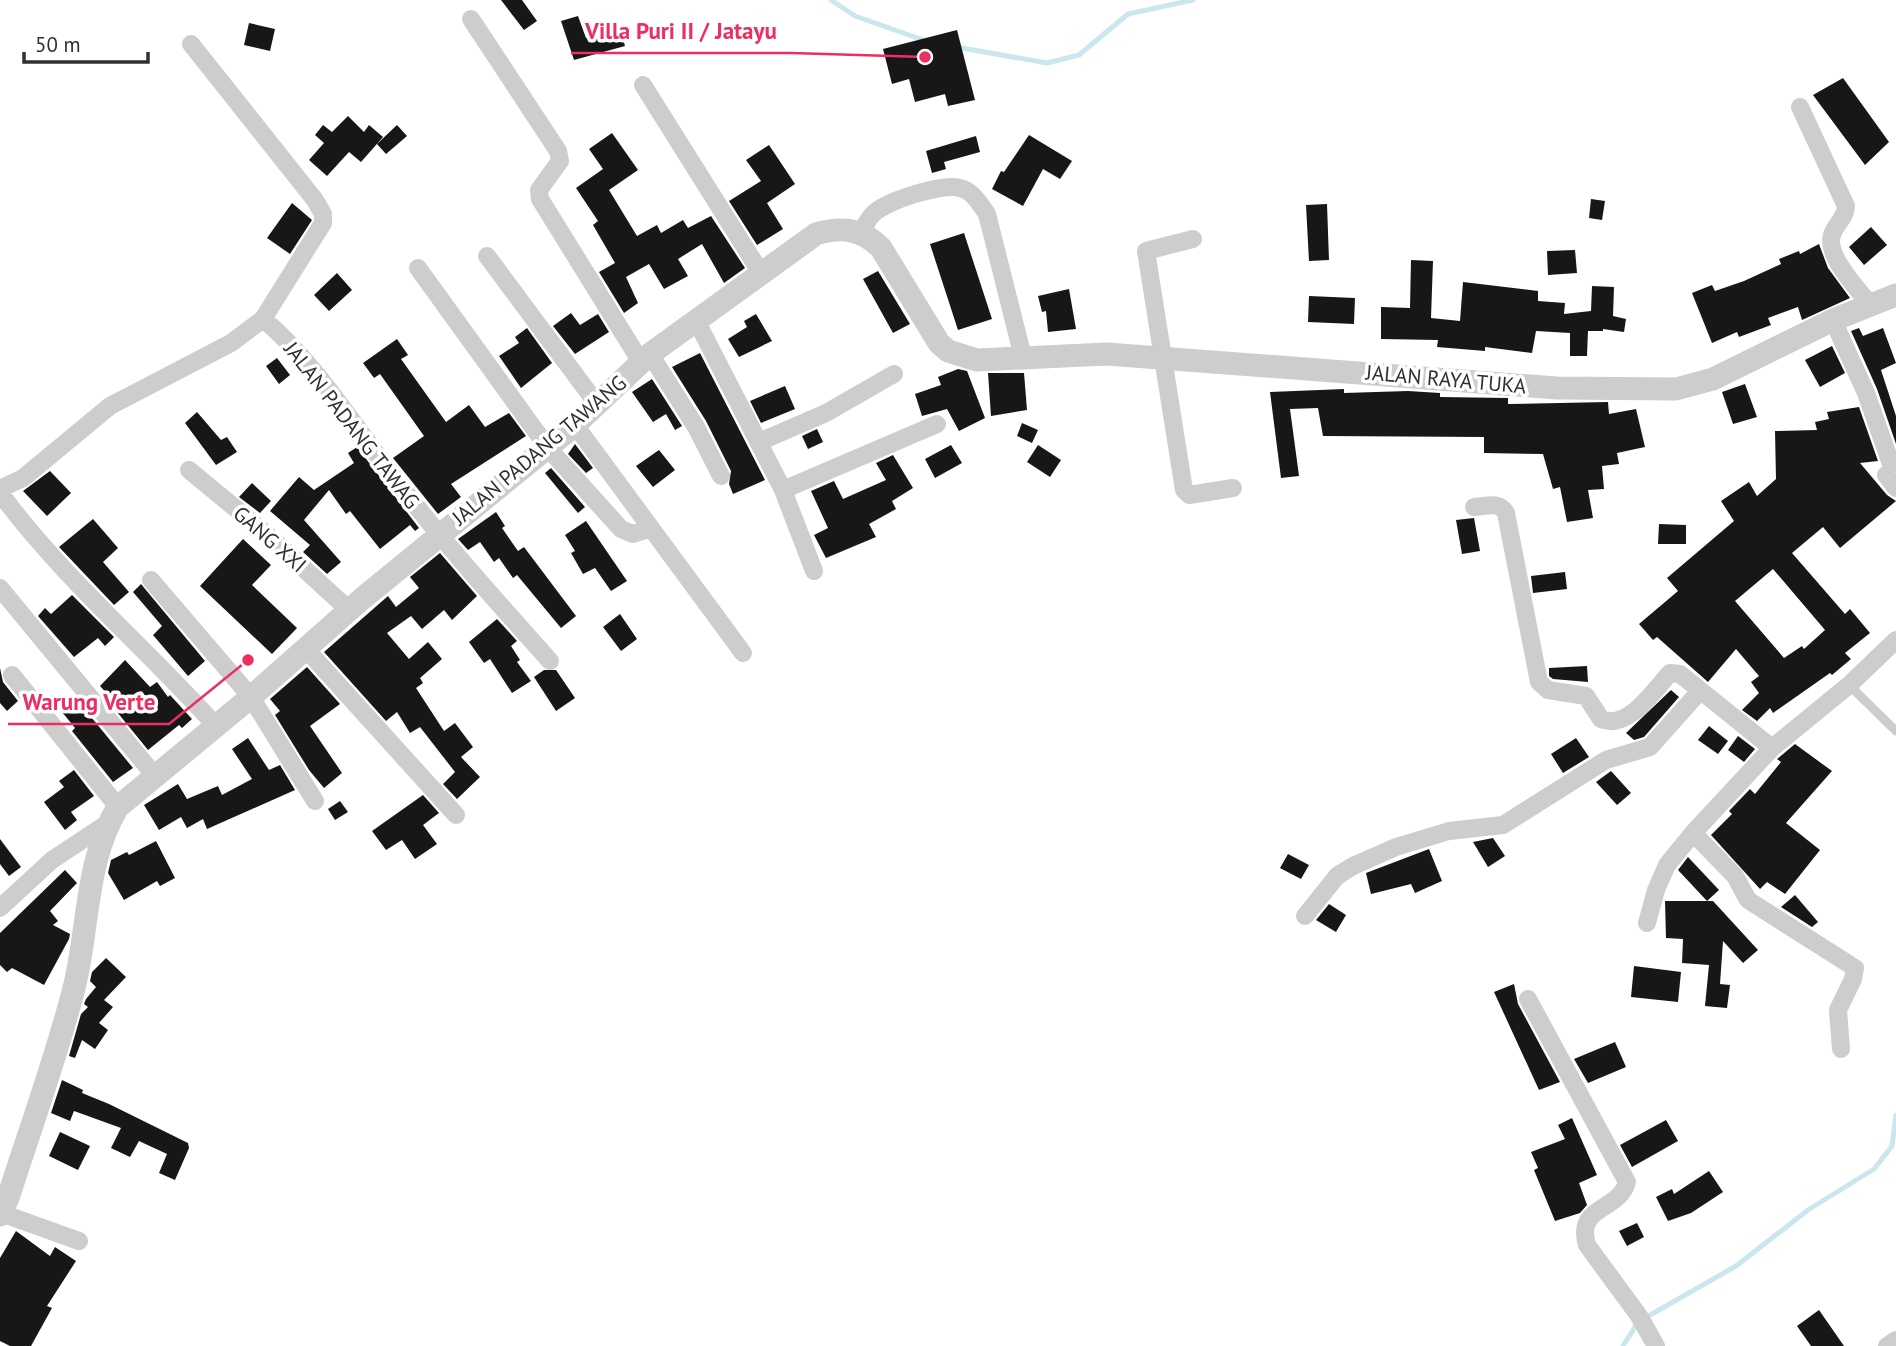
<svg xmlns="http://www.w3.org/2000/svg" width="1896" height="1346" viewBox="0 0 1896 1346" font-family="'PT Sans',sans-serif">
<rect width="100%" height="100%" fill="#fff"/>
<g fill="none" stroke-linecap="round" stroke-linejoin="round">
<path stroke="#cae6ee" stroke-width="5" d="M831,0L855,16L926,41
M956,47L1047,63L1079,55L1128,14L1193,0
M1623,1346L1638,1322L1736,1266L1808,1210L1874,1169L1892,1146L1896,1115"/>
</g>
<path fill="#171717" fill-rule="evenodd" d="M501,0H522L537,21L524,30Z
M578,16L586,38L620,28L625,46L574,60L561,21Z
M249,23L275,29L270,51L244,45Z
M957,30L975,100L948,106L945,94L915,102L909,79L892,84L883,49Z
M1843,78L1889,142L1865,165L1813,95Z
M348,116L364,132L369,125L383,137L361,162L349,152L327,176L309,160L324,143L315,135L323,125L332,132Z
M397,125L407,136L386,154L377,144Z
M612,133L638,170L609,190L637,236L657,225L661,233L683,220L688,228L711,216L745,268L724,283L702,244L678,259L688,276L664,289L649,264L626,277L638,303L624,313L599,272L615,263L593,225L598,221L576,188L603,169L589,149Z
M1029,135L1072,161L1060,179L1043,169L1023,206L992,189L1001,171L1004,172Z
M976,136L980,152L944,162L946,169L932,173L926,151Z
M769,145L795,184L767,203L783,229L757,245L729,201L761,181L746,160Z
M1591,199L1605,201L1602,220L1589,218Z
M292,203L312,220L290,254L267,238Z
M1327,204L1329,260L1309,261L1306,205Z
M1871,227L1887,245L1864,265L1849,247Z
M964,233L992,319L958,330L930,244Z
M1819,244L1828,268L1850,298L1802,320L1798,307L1768,318L1771,325L1739,337L1737,332L1712,343L1692,293L1712,285L1715,291L1744,281L1781,264L1779,259L1799,251L1800,254Z
M1575,250L1577,273L1548,275L1547,251Z
M1411,260L1433,261L1431,318L1460,321L1463,282L1538,291V301L1565,303L1564,314L1591,311L1592,286L1614,287L1613,316L1626,319L1624,332L1603,329V331H1588L1587,356H1570V333L1536,331L1532,353L1485,347V351L1437,347L1438,340L1381,339V307L1410,308Z
M878,271L910,324L893,333L863,279Z
M337,273L352,290L329,311L314,295Z
M1069,289L1076,329L1048,332L1046,311L1042,312L1038,296Z
M1309,296L1355,298L1354,324L1308,322Z
M571,313L580,325L598,314L609,332L575,354L553,326Z
M756,314L772,341L739,357L728,339L747,327L744,321Z
M527,328L552,363L521,388L499,356L519,343L515,337Z
M1859,328L1863,336L1883,328L1896,363L1881,370L1896,416V444L1877,389L1851,331Z
M397,339L408,355L401,359L446,422L469,405L485,427L509,413L526,436L451,484L461,497L438,514L393,458L424,436L380,374L374,378L363,363Z
M1832,346L1845,373L1820,387L1805,360Z
M700,353L765,480L733,494L729,484L731,471L706,421L672,367Z
M277,358L290,375L279,384L266,366Z
M958,369L967,371L985,418L959,431L947,409L922,416L915,394L941,385L938,377Z
M988,373H1024L1027,410L991,416Z
M652,379L682,426L675,430L666,414L653,422L632,392Z
M1745,384L1757,417L1733,424L1722,392Z
M785,386L795,409L761,423L750,401Z
M1344,389V393L1408,391L1440,393V397L1508,398V404L1608,402L1609,414L1636,409L1645,447L1617,453L1619,464L1602,466L1604,489L1588,490L1593,518L1567,522L1560,487L1553,489L1543,454L1484,453V437L1323,436L1318,408L1290,409L1299,476L1281,478L1270,392Z
M1859,407L1878,461L1860,463L1887,495L1896,501L1840,548L1823,527L1792,553L1845,614L1850,609L1870,633L1845,653L1851,659L1832,675L1830,673L1773,713L1770,708L1757,721L1742,710L1759,693L1751,682L1759,676L1736,649L1708,682L1657,637L1653,640L1639,624L1678,591L1667,578L1734,521L1721,501L1749,482L1757,496L1776,479L1775,431L1817,430L1815,422L1829,419L1827,412ZM1773,569L1825,630L1804,649L1802,646L1784,658L1735,601Z
M197,412L221,440L227,437L237,452L216,465L185,423Z
M1022,423L1038,430L1032,443L1017,436Z
M817,429L823,442L808,449L802,436Z
M575,444L593,468L586,473L568,454Z
M951,445L962,463L935,478L925,459Z
M1038,445L1061,460L1050,477L1027,462Z
M357,447L419,528L415,531L410,525L380,549L350,511L346,514L329,490L304,520L341,562L327,574L303,552L310,545L270,511L299,477L314,490L354,463L348,453Z
M659,450L675,470L653,487L636,466Z
M893,455L913,488L892,501L896,509L869,524L876,537L826,558L814,535L828,528L811,491L834,481L843,499L886,480L876,463Z
M551,468L585,507L578,513L545,473Z
M50,471L71,493L47,516L23,491Z
M252,483L271,501L260,513L239,497Z
M496,512L505,526L502,528L518,551L524,547L576,616L561,628L517,575L513,578L499,558L494,562L480,542L468,550L458,539Z
M1474,518L1480,551L1462,554L1456,520Z
M93,519L118,548L103,562L129,592L114,605L59,547Z
M586,521L627,581L611,591L595,568L583,574L571,553L575,551L565,535Z
M1659,524L1686,525V544H1658Z
M243,539L271,565L252,585L297,628L272,654L200,586Z
M440,553L477,596L452,620L444,610L422,629L411,616L387,633L409,659L428,642L442,659L420,678L423,683L416,688L444,731L455,723L473,747L461,757L480,777L457,799L443,784L455,772L420,727L410,733L397,712L386,721L324,652L388,596L396,607L419,588L410,577Z
M1565,572L1567,589L1533,593L1531,576Z
M141,584L205,661L188,676L153,635L162,626L133,592Z
M72,595L114,637L105,646L98,638L74,657L38,616L45,608L51,614Z
M620,614L637,639L621,651L603,627Z
M497,619L517,641L511,646L520,660L517,662L531,681L512,693L490,659L484,663L469,642Z
M125,660L150,687L157,682L168,697L170,695L192,719L182,728L179,725L148,750L117,712L121,709L100,686Z
M1587,666L1588,682L1553,679L1549,676V668Z
M307,667L340,704L310,726L342,773L324,788L309,770L275,715L280,711L270,699Z
M0,668L3,682L18,701L7,711L0,703Z
M544,670H556L575,698L556,711L534,677Z
M1671,690L1679,697L1644,737L1634,740L1626,733Z
M73,695L133,768L113,782L72,731L75,728L58,707Z
M1709,726L1728,741L1718,754L1698,740Z
M1738,736L1755,749L1744,762L1728,750Z
M248,738L269,770L280,765L295,790L207,829L203,819L187,828L181,817L159,830L144,805L178,784L187,799L218,786L222,795L252,779L232,749Z
M1576,738L1589,757L1563,773L1551,754Z
M1795,744L1832,771L1786,823L1820,850L1785,894L1767,882L1760,889L1711,835L1732,814L1729,811L1750,789L1755,794L1781,762L1777,759Z
M74,770L94,796L71,812L77,820L65,830L44,802L64,787L59,781Z
M1611,771L1631,793L1617,805L1596,782Z
M423,795L439,813L423,825L437,844L415,859L402,840L386,850L372,831Z
M340,801L348,812L335,820L328,809Z
M1493,838L1505,856L1488,867L1473,842Z
M0,839L21,867L9,876L0,864Z
M156,841L175,878L160,886L157,881L124,900L108,873L111,860L127,852L129,855Z
M1429,849L1442,881L1415,893L1411,884L1371,894L1366,873Z
M1288,854L1309,865L1301,879L1280,868Z
M1688,857L1719,890L1707,901L1678,870Z
M65,870L77,883L50,911L58,921L53,925L70,934L69,939L44,985L12,968L7,972L0,965V933Z
M1795,895L1818,922L1812,927L1781,907Z
M1665,901H1713L1758,950L1743,963L1723,941L1720,984L1730,985L1727,1008L1705,1006L1709,965L1682,963L1683,939L1666,938Z
M1329,904L1346,915L1336,932L1316,920Z
M106,958L126,977L104,1000L113,1007L99,1023L108,1030L95,1049L82,1040L75,1058L69,1056L81,1014L88,1007L84,1004L86,999L96,987L90,981L92,972Z
M1634,966L1681,972L1678,1002L1631,997Z
M1514,984L1518,1004L1560,1082L1539,1090L1494,992Z
M1615,1042L1626,1067L1588,1083L1574,1059Z
M62,1080L83,1090L82,1093L109,1104L188,1143L189,1148L175,1180L159,1173L167,1154L139,1141L130,1157L111,1148L121,1128L74,1111L70,1121L51,1113Z
M1572,1118L1597,1175L1579,1183L1587,1205L1580,1213L1555,1221L1534,1170L1538,1168L1531,1152L1565,1139L1558,1125Z
M1666,1120L1678,1141L1632,1167L1620,1145Z
M60,1132L90,1146L78,1170L49,1156Z
M1709,1171L1723,1192L1691,1213L1668,1221L1656,1197L1672,1189L1674,1194Z
M1637,1223L1644,1237L1627,1246L1619,1231Z
M16,1231L50,1256L55,1247L76,1261L47,1306L52,1308L31,1346H10L0,1341V1258Z
M1819,1310L1844,1346H1811L1797,1326Z"/>
<g fill="none" stroke-linecap="round" stroke-linejoin="round">
<path stroke="#cdcdcd" stroke-width="9" d="M1849,685L1896,731"/>
<path stroke="#cdcdcd" stroke-width="18" d="M471,19L558,151L560,161L539,190L540,199L641,362
M643,85L761,273
M1800,107L1846,206C1846,218 1835,224 1832,235C1825,255 1858,290 1871,305
M861,232C865,226 868,219 873,214C885,201 942,183 960,188C973,191 980,204 987,214L1023,357
M1193,239L1146,251L1184,490L1189,495L1233,488
M487,256L597,404
M418,268L548,448L621,529L633,534L651,528
M263,319C315,362 357,430 398,483C446,545 498,603 550,661
M696,320L783,490L814,571
M1833,320L1866,393L1891,464
M650,354L696,427L721,476
M575,425L743,653
M759,442L826,413L894,374
M189,470L263,531L349,610
M1886,475L1896,488
M0,489L23,478L110,406L231,343L263,319L323,223V214L315,200L191,44
M783,490L937,424
M3,497C66,581 146,648 216,726
M1474,507C1487,506 1499,501 1506,513L1539,682L1548,690L1586,696L1601,719C1628,731 1654,690 1670,673L1680,674L1772,748
M151,580L251,697L315,801
M0,588L155,776
M305,648L456,815
M12,675L118,807
M1693,833L1735,876L1748,900L1855,968L1853,979L1838,1010L1841,1049
M0,908L52,860L108,823
M1305,916L1337,876L1353,866L1396,847L1449,831L1503,825L1606,760L1650,747L1700,691
M1647,923L1656,890L1667,865L1693,833L1772,748L1849,685L1896,640
M1528,999L1627,1182C1619,1212 1575,1205 1587,1245L1639,1316L1656,1346
M1,1213L79,1241
M1887,1346L1896,1340"/>
<path stroke="#cdcdcd" stroke-width="23" d="M0,1215L8,1198C30,1129 56,1059 74,988C89,929 85,860 118,807L251,697L363,598L575,425L650,354L816,234C842,226 862,229 881,248L939,343L948,351L977,360L1107,354L1557,388L1676,389L1713,379L1833,320L1896,295"/>
</g>
<g text-anchor="middle" dominant-baseline="central" stroke-width="7" stroke-linejoin="round" paint-order="stroke">
<g font-size="21" fill="#303030" stroke="#fff">
<text transform="translate(1446 379) rotate(5)">JALAN RAYA TUKA</text>
<text transform="translate(352 425) rotate(52)">JALAN PADANG TAWAG</text>
<text transform="translate(539 450) rotate(-40)">JALAN PADANG TAWANG</text>
<text transform="translate(270 539) rotate(41)">GANG XXI</text>
</g>
</g>
<path fill="none" stroke="#eb2f60" stroke-width="2.5" d="M925 57L791 53H571M248 660L169 724H8"/>
<g fill="#eb2f60" stroke="#fff" stroke-width="2.5">
<circle cx="925" cy="57" r="7"/>
<circle cx="248" cy="660" r="7"/>
</g>
<g font-size="23" text-anchor="middle" font-weight="bold" fill="#eb2f60" stroke="#fff" stroke-width="7" stroke-linejoin="round" paint-order="stroke">
<text x="681" y="39">Villa Puri II / Jatayu</text>
<text x="89" y="710">Warung Verte</text>
</g>
<path d="M24 52v10h124v-10" fill="none" stroke="#303030" stroke-width="3.5"/>
<text x="35" y="52" font-size="21" fill="#303030" stroke="#ffffff" stroke-width="5" paint-order="stroke">50 m</text>
</svg>
